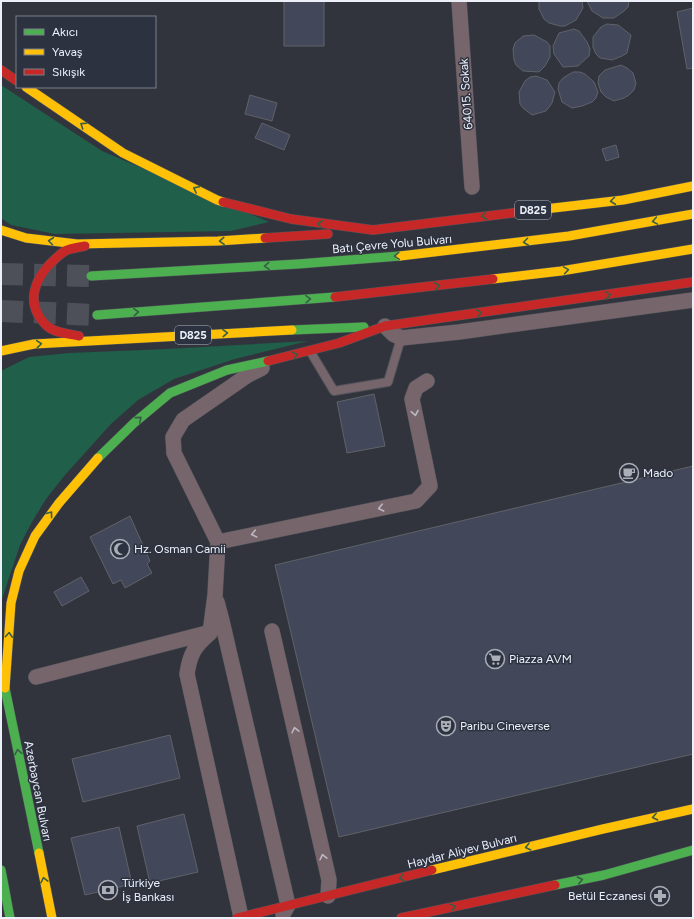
<svg xmlns="http://www.w3.org/2000/svg" width="694" height="919" viewBox="0 0 694 919" font-family="Figtree,sans-serif">
<rect width="100%" height="100%" fill="#31343c"/>
<path fill="#205f49" d="M1,85L102,151L269,222L231,231L55,234L11,225L1,218Z
M308,341L235,359L174,379L138,400L111,424L65,475L46,499L32,522L20,545L1,602V371L29,357L69,353L167,349Z"/>
<path fill="#424859" stroke="#5f6269" d="M284,1H324V46H284Z
M539,1H582L583,8L576,20L565,26H560L549,23L544,19L539,9Z
M587,1H629L628,7L624,11L614,18H603L592,11Z
M693,8V68L687,69L677,12Z
M607,24L618,25L631,35L627,53L622,56L612,60L600,58L596,54L593,47V37L601,27Z
M574,29L579,31L587,42L590,49L589,56L578,66L563,67L554,54L553,46L559,33Z
M534,35L547,42L550,46V57L545,66L539,72L523,71L516,65L514,60L513,49L515,43L523,36Z
M621,65L627,68L633,73L636,83L634,90L629,95L624,98L614,101L606,97L601,92L598,83L599,76L605,70Z
M573,72H580L585,74L594,82L598,92L596,98L592,102L582,106L572,108L562,102L558,89L559,83L563,78Z
M536,76L547,80L555,92L552,103L550,106L546,111L532,115L523,108L520,104L519,92L525,81L530,77Z
M250,95L277,103L272,121L245,114Z
M262,123L290,135L284,150L255,138Z
M616,145L619,157L606,161L602,149Z
M374,394L385,446L347,453L337,402Z
M693,466V754L339,837L275,565Z
M130,516L150,561L147,564L152,573L125,588L121,580L113,584L90,537Z
M81,577L89,591L62,606L54,592Z
M170,735L180,778L83,802L72,759Z
M184,814L198,872L150,883L137,826Z
M119,827L132,884L85,895L71,838Z"/>
<g fill="none" stroke-linecap="round" stroke-linejoin="round">
<path stroke="#4d5058" stroke-width="22" stroke-dasharray="22 11" stroke-linecap="butt" d="M1,274L91,276
M1,311L97,315"/>
<defs>
<path id="lane" d="M310,351L334,391L388,382L401,338"/>
<path id="street" d="M459,1L472,187
M385,326L393,334L401,338L459,332L693,300
M218,542L416,501L430,486L412,399L416,388L427,381
M217,602L222,621L288,905L283,914
M272,631L329,880L328,896
M36,677L207,633
M241,917L187,674C190,653 195,646 210,633L215,595L218,542L174,453L173,437L183,420L248,375L262,368"/>
<path id="fast" d="M91,276L298,264L400,256
M97,315L335,297
M292,330L364,327
M98,458L134,423L170,393L227,370L268,361
M1,669L39,853
M1,870L10,918
M555,885L604,875L693,850"/>
<path id="slow" d="M26,87L123,153L217,200L223,202
M536,210L623,200L693,186
M1,230L26,238L77,244L218,241L265,238
M400,256L569,236L693,214
M493,279L561,271L693,249
M1,351L34,344L292,330
M5,688L11,603L19,571L35,536L59,503L98,458
M39,853L52,918
M432,870L603,829L693,809"/>
<path id="jam" d="M1,70L17,81
M223,202L291,219L373,230
M373,230L536,210
M265,238L328,234
M335,297L493,279
M385,326L693,282
M79,336C69,334 55,333 47,326C24,304 34,278 55,259C59,256 62,252 67,250C73,248 79,247 85,246
M268,361L339,343L385,326
M237,918L432,870
M401,918L555,885"/>
</defs>
<use href="#lane" stroke="#505359" stroke-width="10"/>
<use href="#street" stroke="#505359" stroke-width="16"/>
<use href="#fast" stroke="#505359" stroke-width="10"/>
<use href="#slow" stroke="#505359" stroke-width="10"/>
<use href="#jam" stroke="#505359" stroke-width="10"/>
<use href="#lane" stroke="#77656c" stroke-width="8"/>
<use href="#street" stroke="#77656c" stroke-width="15"/>
<use href="#fast" stroke="#4caf50" stroke-width="9"/>
<use href="#slow" stroke="#ffc107" stroke-width="9"/>
<use href="#jam" stroke="#c62828" stroke-width="9"/>
</g>
<defs><path id="oneway-chevron" d="M-2-3.5L2.5 0L-2 3.5" fill="none" stroke-width="1.6" stroke-linecap="round" stroke-linejoin="round"/></defs>
<g stroke="#385e46">
<use href="#oneway-chevron" transform="translate(83 125) rotate(-146)"/>
<use href="#oneway-chevron" transform="translate(196 189) rotate(-153)"/>
<use href="#oneway-chevron" transform="translate(613 201) rotate(173)"/>
<use href="#oneway-chevron" transform="translate(484 216) rotate(173)"/>
<use href="#oneway-chevron" transform="translate(655 221) rotate(170)"/>
<use href="#oneway-chevron" transform="translate(320 224) rotate(-173)"/>
<use href="#oneway-chevron" transform="translate(51 241) rotate(-173)"/>
<use href="#oneway-chevron" transform="translate(222 241) rotate(177)"/>
<use href="#oneway-chevron" transform="translate(526 242) rotate(173)"/>
<use href="#oneway-chevron" transform="translate(397 256) rotate(176)"/>
<use href="#oneway-chevron" transform="translate(267 266) rotate(177)"/>
<use href="#oneway-chevron" transform="translate(566 270) rotate(-9)"/>
<use href="#oneway-chevron" transform="translate(437 286) rotate(-7)"/>
<use href="#oneway-chevron" transform="translate(608 295) rotate(-9)"/>
<use href="#oneway-chevron" transform="translate(308 299) rotate(-4)"/>
<use href="#oneway-chevron" transform="translate(136 312) rotate(-4)"/>
<use href="#oneway-chevron" transform="translate(479 313) rotate(-8)"/>
<use href="#oneway-chevron" transform="translate(225 333) rotate(-3)"/>
<use href="#oneway-chevron" transform="translate(39 344) rotate(-5)"/>
<use href="#oneway-chevron" transform="translate(295 355) rotate(-14)"/>
<use href="#oneway-chevron" transform="translate(139 419) rotate(-40)"/>
<use href="#oneway-chevron" transform="translate(50 514) rotate(-53)"/>
<use href="#oneway-chevron" transform="translate(9 635) rotate(-86)"/>
<use href="#oneway-chevron" transform="translate(18 752) rotate(-101)"/>
<use href="#oneway-chevron" transform="translate(655 817) rotate(168)"/>
<use href="#oneway-chevron" transform="translate(528 847) rotate(166)"/>
<use href="#oneway-chevron" transform="translate(402 878) rotate(166)"/>
<use href="#oneway-chevron" transform="translate(44 880) rotate(-102)"/>
<use href="#oneway-chevron" transform="translate(580 880) rotate(-12)"/>
<use href="#oneway-chevron" transform="translate(453 907) rotate(-12)"/>
</g>
<g stroke="#beb8c1">
<use href="#oneway-chevron" transform="translate(415 413) rotate(79)"/>
<use href="#oneway-chevron" transform="translate(381 508) rotate(168)"/>
<use href="#oneway-chevron" transform="translate(254 534) rotate(168)"/>
<use href="#oneway-chevron" transform="translate(295 730) rotate(-103)"/>
<use href="#oneway-chevron" transform="translate(323 857) rotate(-103)"/>
</g>
<defs>
<symbol id="cafe-ring" viewBox="-11 -11 22 22"><circle r="9.5" fill="#2d3240" stroke="#abaeb7" stroke-width="1.5"/><path d="M-5.5-4.5H6V0H3Q3 3.5 0 3.5H-2.5Q-5.5 3.5-5.5 0ZM3-3.2v2h1.7v-2ZM-6 4.5H4V6H-6Z" fill="#abaeb7"/></symbol>
<symbol id="mosque-ring" viewBox="-11 -11 22 22"><circle r="9.5" fill="#2d3240" stroke="#abaeb7" stroke-width="1.5"/><path d="M3.5-4.9A6 6 0 1 0 3.5 4.9A5 5 0 1 1 3.5-4.9Z" fill="#abaeb7"/></symbol>
<symbol id="supermarket-ring" viewBox="-11 -11 22 22"><circle r="9.5" fill="#2d3240" stroke="#abaeb7" stroke-width="1.5"/><path d="M-6-5.5h2.5l.6 2H6L4.5 2H-2.5L-4.4-4H-6ZM-1.5 3.2a1.3 1.3 0 1 0 .1 0ZM3 3.2a1.3 1.3 0 1 0 .1 0Z" fill="#abaeb7"/></symbol>
<symbol id="theatre-ring" viewBox="-11 -11 22 22"><circle r="9.5" fill="#2d3240" stroke="#abaeb7" stroke-width="1.5"/><path d="M-5-5.5Q0-4 5-5.5V0Q5 5 0 6Q-5 5-5 0ZM-3.3-2.5H-1v1.5H-3.3ZM1-2.5H3.3v1.5H1ZM-2.8 1Q0 5.5 2.8 1Z" fill="#abaeb7"/></symbol>
<symbol id="bank-ring" viewBox="-11 -11 22 22"><circle r="9.5" fill="#2d3240" stroke="#abaeb7" stroke-width="1.5"/><path d="M-6-4H6V4H-6ZM0-2.3a2.3 2.3 0 1 0 0 4.6a2.3 2.3 0 1 0 0-4.6Z" fill="#abaeb7"/></symbol>
<symbol id="pharmacy-ring" viewBox="-11 -11 22 22"><circle r="9.5" fill="#2d3240" stroke="#abaeb7" stroke-width="1.5"/><path d="M-2-6h4v4h4v4h-4v4h-4v-4h-4v-4h4Z" fill="#abaeb7"/></symbol>
</defs>
<g fill-rule="evenodd">
<use href="#cafe-ring" x="618" y="462" width="22" height="22"/>
<use href="#mosque-ring" x="109" y="538" width="22" height="22"/>
<use href="#supermarket-ring" x="484" y="648" width="22" height="22"/>
<use href="#theatre-ring" x="435" y="715" width="22" height="22"/>
<use href="#bank-ring" x="97" y="879" width="22" height="22"/>
<use href="#pharmacy-ring" x="649" y="885" width="22" height="22"/>
</g>
<g text-anchor="middle" dominant-baseline="central" stroke-width="3" stroke-linejoin="round" paint-order="stroke">
<g fill="#2d3240" stroke="#b3b7c2" stroke-width="1">
<rect x="515" y="201" width="36" height="18" rx="3"/>
<rect x="175" y="326" width="36" height="18" rx="3"/>
</g>
<g font-size="11" font-weight="bold" fill="#edf0f9">
<text x="533" y="210">D825</text>
<text x="193" y="335">D825</text>
</g>
<g font-size="12" fill="#edf0f9" stroke="#2d3240">
<text transform="translate(466 94) rotate(-94)">64015. Sokak</text>
<text transform="translate(392 244) rotate(-5)">Batı Çevre Yolu Bulvarı</text>
<text transform="translate(38 791) rotate(79)">Azerbaycan Bulvarı</text>
<text transform="translate(462 851) rotate(-14)">Haydar Aliyev Bulvarı</text>
</g>
<g font-size="12" fill="#edf0f9" stroke="#2d3240" text-anchor="start">
<text x="643" y="473">Mado</text>
<text x="134" y="549">Hz. Osman Camii</text>
<text x="509" y="659">Piazza AVM</text>
<text x="460" y="726">Paribu Cineverse</text>
<text x="122" y="883">Türkiye<tspan x="122" dy="14">İş Bankası</tspan></text>
<text x="646" y="896" text-anchor="end">Betül Eczanesi</text>
</g>
</g>
<rect width="694" height="919" fill="none" stroke="#edf0f9" stroke-width="4"/>
<rect x="16" y="16" width="140" height="72" fill="#2d3240" stroke="#7a7e8a"/>
<rect x="24" y="29" width="20" height="6" fill="#4caf50" stroke="#7a7e8a"/>
<text x="52" y="36" font-size="12" fill="#edf0f9">Akıcı</text>
<rect x="24" y="49" width="20" height="6" fill="#ffc107" stroke="#7a7e8a"/>
<text x="52" y="56" font-size="12" fill="#edf0f9">Yavaş</text>
<rect x="24" y="69" width="20" height="6" fill="#c62828" stroke="#7a7e8a"/>
<text x="52" y="76" font-size="12" fill="#edf0f9">Sıkışık</text>
</svg>
